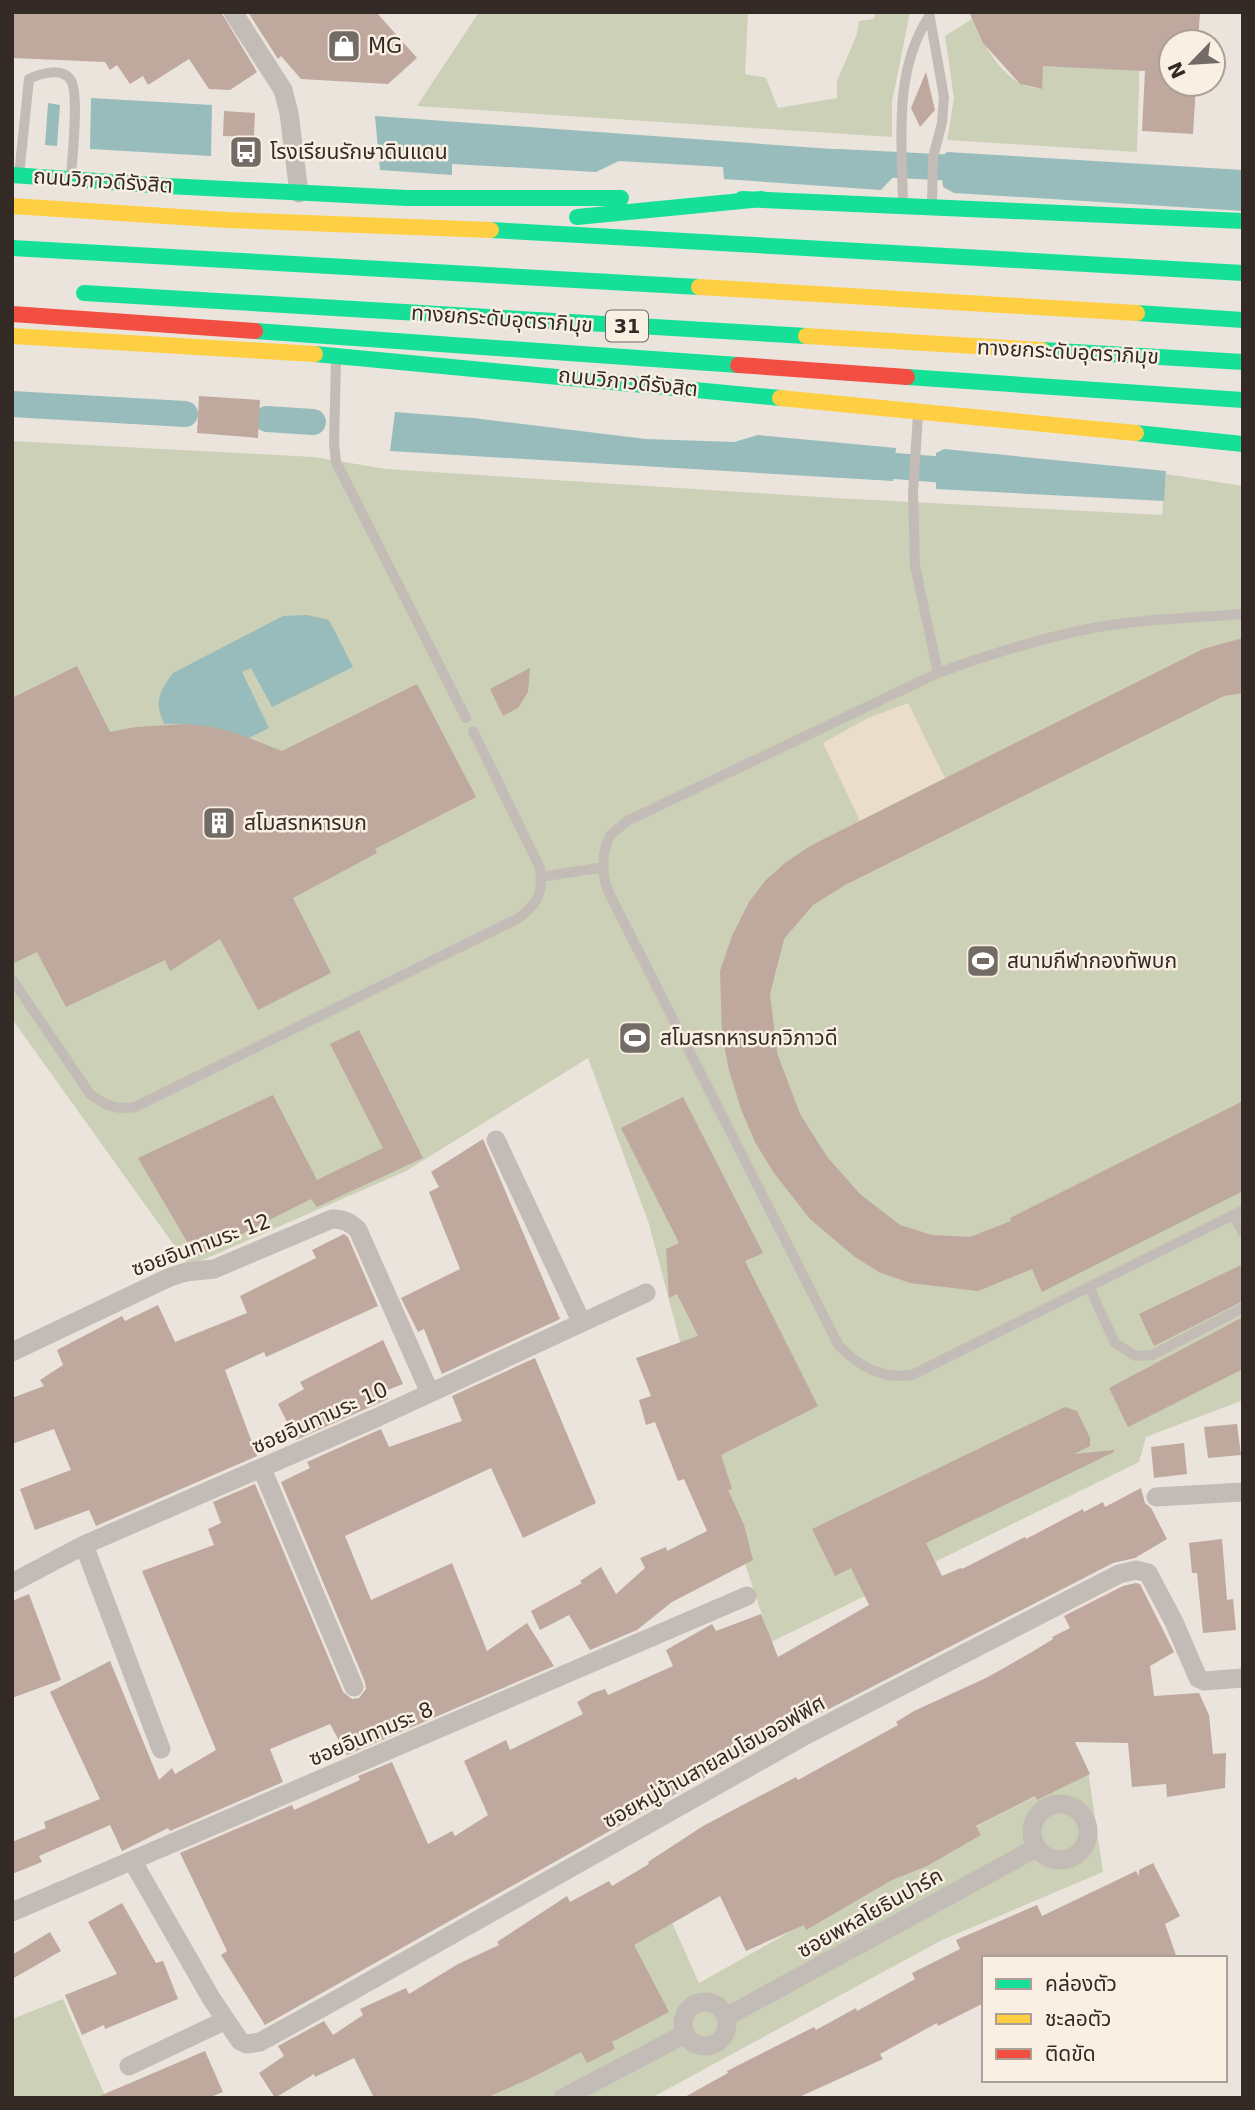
<svg xmlns="http://www.w3.org/2000/svg" width="1255" height="2110" viewBox="0 0 1255 2110" font-family="'DejaVu Sans','Noto Sans Thai',sans-serif">
<rect width="100%" height="100%" fill="#ebe4dc"/>
<path fill="#cbd0b6" d="M479,12H748L745,74L766,78L778,108L837,98V81L857,34L859,21L874,19L875,12H910L892,102V137L417,106Z
M1141,12L1137,152L947,140L954,98L945,36L972,19C982,42 997,69 1019,83C1025,87 1035,88 1041,89L1043,66Z
M12,441L314,457L386,469L834,498L1162,515L1166,474L1243,486V1400L1146,1437L1139,1462L771,1642L713,1467L649,1224L588,1058L406,1171L189,1266L12,1019Z
M1088,1770L1103,1872L942,1940L651,2098H476L626,1943L670,1918L699,1983L983,1823Z
M63,1999L106,2098H12V2019Z"/>
<path fill="#eaddca" d="M908,703L945,778L860,821L823,743L868,718Z"/>
<path fill="#98bcbc" d="M91,98L212,105L211,156L90,149Z
M48,103L60,105L57,146L45,145Z
M375,116L874,152V167L896,174L881,190L724,179L723,167L619,161L596,172L452,164V175L380,170Z
M947,152L1243,170V211L954,193L943,187L940,159Z
M395,412L473,418L646,439L734,442L758,435L896,448L893,481L390,451Z
M944,449L1166,471L1164,501L936,489V453Z
M307,615L329,620L353,667L272,707L251,668L242,672L269,728L249,738C221,728 193,723 164,724C154,701 159,692 173,673L283,616Z"/>
<g fill="none" stroke-linecap="round" stroke-linejoin="round">
<path stroke="#98bcbc" stroke-width="26" d="M839,162L976,169
M12,404L185,414
M267,419L313,422
M858,463L970,472"/>
</g>
<path fill="#bfa89d" d="M12,12H221L257,72L230,90L209,89L189,59L148,85L143,76L130,84L117,65L110,70L105,62L12,58Z
M248,12H376L417,58L388,84L301,79L281,56L278,59Z
M969,12H1200L1198,42H1171V84H1196L1193,134L1142,131L1145,71L1043,66L1042,89L1020,84L983,43Z
M926,72L935,110L920,127L911,108Z
M224,111L255,113L254,137L223,136Z
M199,396L260,400L258,438L197,433Z
M1243,638V693L1224,696L845,885L813,905L784,939L770,994L777,1053L800,1114L828,1158L860,1194L900,1225L932,1235L970,1237L1011,1221L1010,1218L1243,1101V1191L1042,1292L1032,1269L978,1291L910,1283L879,1272L855,1257L810,1219L774,1173L755,1142L741,1109L729,1070L722,1034L720,971L732,936L749,902L765,881L785,863L810,846L1203,649Z
M77,666L110,732L136,727L185,724L214,727L241,735L282,751L417,684L476,797L375,849L377,853L293,898L331,973L258,1010L220,939L170,971L165,960L66,1007L37,952L12,964V698Z
M530,668L528,692L518,708L503,716L490,689Z
M359,1030L423,1158L317,1207L311,1199L196,1257L138,1158L273,1095L317,1180L383,1148L330,1044Z
M683,1097L763,1253L745,1261L818,1406L721,1455L732,1489L728,1490L744,1525L753,1560L672,1602L637,1630L590,1650L569,1615L540,1630L531,1611L582,1583L580,1581L601,1567L616,1594L645,1568L640,1558L666,1547L667,1551L707,1531L684,1479L678,1481L655,1422L646,1425L639,1400L651,1396L636,1358L698,1336L677,1294L669,1298L666,1249L679,1243L621,1128Z
M483,1139L560,1319L442,1374L424,1329L418,1332L401,1298L460,1269L429,1192L439,1187L431,1172Z
M344,1234L348,1237L378,1306L266,1357L264,1352L225,1370L257,1456L96,1526L89,1510L35,1530L20,1489L71,1470L54,1429L12,1444V1398L44,1386L40,1380L63,1365L57,1350L122,1316L125,1321L158,1305L175,1342L247,1313L240,1296L316,1258L312,1250Z
M1243,1264V1301L1154,1346L1139,1314Z
M1243,1317V1369L1128,1427L1109,1388Z
M383,1340L403,1384L385,1391L388,1399L296,1440L278,1404L304,1389L300,1382Z
M535,1358L596,1503L523,1538L491,1468L345,1536L371,1600L452,1563L487,1651L527,1623L554,1666L347,1755L330,1724L270,1749L283,1782L170,1831L168,1828L122,1851L110,1825L39,1856L42,1862L12,1874V1842L46,1828L44,1822L100,1799L50,1692L110,1661L159,1780L172,1768L175,1774L216,1750L142,1571L214,1545L208,1529L221,1523L213,1502L255,1484L343,1692L352,1699L359,1698L366,1689L365,1682L281,1482L310,1468L307,1462L381,1429L389,1447L462,1421L452,1396Z
M1065,1407L1077,1411L1090,1438V1446L1074,1454L1114,1450V1452L926,1543L942,1576L961,1568L962,1569L1025,1537L1026,1539L1083,1509L1084,1512L1103,1502L1105,1507L1141,1488L1145,1503L1151,1508L1167,1539L1135,1558L1113,1563L798,1725L265,2025L221,1955L227,1951L180,1853L292,1805L294,1810L360,1780L358,1776L392,1762L428,1844L452,1831L455,1836L488,1815L464,1761L506,1740L510,1750L583,1714L577,1702L593,1693L605,1689L608,1695L673,1666L666,1650L712,1624L716,1631L761,1614L778,1657L869,1605L851,1568L835,1576L812,1529Z
M1237,1424L1241,1455L1208,1458L1204,1427Z
M1184,1443L1187,1474L1154,1478L1151,1447Z
M1222,1539L1227,1600L1233,1599L1236,1630L1203,1633L1197,1573H1192L1189,1543Z
M1136,1583L1140,1584L1174,1652L1150,1666L1154,1696L1199,1693L1209,1715L1213,1754L1226,1753L1225,1788L1167,1797L1166,1784L1132,1787L1128,1743L1075,1742L1090,1774L1037,1800L1035,1796L976,1826L981,1835L927,1866L892,1880L806,1930L804,1925L746,1951L720,1896L634,1945L669,2012L612,2042L615,2049L587,2063L581,2052L533,2077L486,2098H374L354,2058L315,2077L314,2074L275,2098L259,2073L284,2056L278,2046L324,2021L333,2035L363,2015L360,2009L406,1988L409,1994L458,1964L499,1945L497,1942L567,1896L570,1902L609,1881L612,1886L649,1864L648,1862L703,1826L796,1777L798,1780L898,1725L896,1722L914,1711L986,1678L1032,1652L1053,1639L1052,1637L1070,1628L1064,1616L1123,1586Z
M29,1594L61,1680L12,1698V1601Z
M1153,1863L1180,1916L1165,1924L1177,1958H984V2003L938,2026L937,2023L880,2054L883,2059L797,2098H683L728,2073L727,2071L814,2027L816,2030L856,2008L857,2011L915,1979L912,1973L960,1949L956,1940L1037,1905L1042,1916L1136,1871L1139,1876V1870Z
M122,1903L156,1963L163,1961L178,1999L105,2029L104,2025L82,2035L65,1995L117,1974L88,1922Z
M50,1932L61,1951L12,1979V1955Z
M205,2051L223,2092L208,2098H95Z"/>
<g fill="none" stroke-linecap="round" stroke-linejoin="round">
<path stroke="#c3bcb6" stroke-width="10" d="M929,12L944,97L942,123L933,157L932,205
M19,175L29,79C39,74 61,67 70,79C80,91 72,158 71,177
M903,205C902,143 893,73 928,18
M336,359L334,444L336,462L466,718
M918,414L913,493L915,566L938,673
M1243,614C1193,618 1142,619 1093,628C1040,638 988,655 938,673L627,821C622,826 614,831 610,836C601,853 602,874 608,891L839,1346C861,1367 880,1379 912,1375L1243,1210
M541,877L604,867
M12,979L90,1094C106,1106 116,1110 135,1107L519,918C539,902 543,894 540,868L473,731
M1233,1215L1243,1233
M1089,1287L1115,1343L1136,1356L1152,1355L1243,1308"/>
<path stroke="#c3bcb6" stroke-width="19" d="M233,12L283,90L289,113L299,193
M496,1140L581,1321
M12,1352L170,1277L186,1272L214,1269L332,1219C343,1219 350,1222 358,1230L430,1393
M262,1469L354,1687
M1156,1497L1243,1492
M84,1545L161,1749
M12,1583L84,1545L376,1418L646,1293
M1032 1832a28 28 0 1 1 56 0a28 28 0 1 1-56 0Z
M133,1862L211,1998L240,2041L247,2044L260,2042L336,2000L806,1735L1119,1574L1136,1570L1148,1573L1174,1622L1198,1678L1204,1681L1243,1678
M12,1912L747,1596
M683 2024a22 22 0 1 1 44 0a22 22 0 1 1-44 0Z
M726,2017L1036,1848
M129,2066L226,2020
M563,2098L685,2034"/>
<path stroke="#16e098" stroke-width="16" d="M12,175L167,186L407,198H621
M742,199L1243,221
M577,217L762,199
M491,230L1243,273
M12,248L699,287
M84,293L806,336
M1137,313L1243,320
M255,331L738,365
M1042,350L1243,362
M315,354L780,398
M907,377L1243,400
M1136,433L1243,444"/>
<path stroke="#ffcf43" stroke-width="16" d="M12,206L227,220L491,230
M699,287L1137,313
M12,336L315,354
M806,336L1042,350
M780,398L1136,433"/>
<path stroke="#f24e42" stroke-width="16" d="M12,314L255,331
M738,365L907,377"/>
</g>
<defs>
<symbol id="shop-square" viewBox="-11 -11 22 22"><rect x="-9" y="-9" width="18" height="18" rx="4" fill="#736b65" stroke="#f9efe2"/><path d="M-5-2.5h2.3a2.7 3.5 0 0 1 5.4 0H5L5.5 6h-11ZM-1.5-2.5h3a1.5 2.3 0 0 0-3 0Z" fill="#fff"/></symbol>
<symbol id="bus-square" viewBox="-11 -11 22 22"><rect x="-9" y="-9" width="18" height="18" rx="4" fill="#736b65" stroke="#f9efe2"/><path d="M-5-6H5V4H4V6H2V4H-2V6H-4V4H-5ZM-3.5-4V0h7V-4ZM-3.5 1.2v1.5H-2V1.2ZM2 1.2v1.5H3.5V1.2Z" fill="#fff"/></symbol>
<symbol id="building-square" viewBox="-11 -11 22 22"><rect x="-9" y="-9" width="18" height="18" rx="4" fill="#736b65" stroke="#f9efe2"/><path d="M-4-6H4V6H1V3H-1V6H-4ZM-2.5-4.3h1.7v1.8h-1.7ZM.8-4.3h1.7v1.8H.8ZM-2.5-1h1.7V.8h-1.7ZM.8-1h1.7V.8H.8Z" fill="#fff"/></symbol>
<symbol id="stadium-square" viewBox="-11 -11 22 22"><rect x="-9" y="-9" width="18" height="18" rx="4" fill="#736b65" stroke="#f9efe2"/><path d="M0-5a6.5 5 0 1 0 0 10a6.5 5 0 1 0 0-10ZM-3.5-1.8h7v3.6h-7Z" fill="#fff"/></symbol>
</defs>
<g fill-rule="evenodd">
<use href="#shop-square" x="325" y="27" width="38" height="38"/>
<use href="#bus-square" x="227" y="133" width="38" height="38"/>
<use href="#building-square" x="200" y="804" width="38" height="38"/>
<use href="#stadium-square" x="964" y="942" width="38" height="38"/>
<use href="#stadium-square" x="616" y="1019" width="38" height="38"/>
</g>
<g text-anchor="middle" dominant-baseline="central" stroke-width="5" stroke-linejoin="round" paint-order="stroke">
<rect fill="#f9efe2" stroke="#6e655e" stroke-width="2" x="606" y="310.5" width="42" height="31" rx="5"/>
<g font-size="19" font-weight="bold" fill="#332a25">
<text x="627" y="326">31</text>
</g>
<g font-size="21" fill="#332a25" stroke="#f9efe2" text-anchor="start">
<text x="368" y="46">MG</text>
<text x="270" y="152">โรงเรียนรักษาดินแดน</text>
<text x="244" y="823">สโมสรทหารบก</text>
<text x="1007" y="961">สนามกีฬากองทัพบก</text>
<text x="660" y="1038">สโมสรทหารบกวิภาวดี</text>
</g>
<g font-size="21" fill="#332a25" stroke="#f9efe2">
<text transform="translate(103 181) rotate(4)">ถนนวิภาวดีรังสิต</text>
<text transform="translate(502 319) rotate(4)">ทางยกระดับอุตราภิมุข</text>
<text transform="translate(1068 352) rotate(3)">ทางยกระดับอุตราภิมุข</text>
<text transform="translate(628 382) rotate(6)">ถนนวิภาวดีรังสิต</text>
<text transform="translate(201 1245) rotate(-20)">ซอยอินทามระ 12</text>
<text transform="translate(320 1418) rotate(-24)">ซอยอินทามระ 10</text>
<text transform="translate(371 1734) rotate(-23)">ซอยอินทามระ 8</text>
<text transform="translate(714 1762) rotate(-29)">ซอยหมู่บ้านสายลมโฮมออฟฟิศ</text>
<text transform="translate(870 1913) rotate(-29)">ซอยพหลโยธินปาร์ค</text>
</g>
</g>
<rect width="1255" height="2110" fill="none" stroke="#332a25" stroke-width="28"/>
<rect x="982" y="1956" width="245" height="126" fill="#f9efe2" stroke="#aaa096" stroke-width="2"/>
<rect x="996" y="1979" width="35" height="10" fill="#16e098" stroke="#aaa096" stroke-width="2"/>
<text x="1045" y="1991" font-size="21" fill="#332a25">คล่องตัว</text>
<rect x="996" y="2014" width="35" height="10" fill="#ffcf43" stroke="#aaa096" stroke-width="2"/>
<text x="1045" y="2026" font-size="21" fill="#332a25">ชะลอตัว</text>
<rect x="996" y="2049" width="35" height="10" fill="#f24e42" stroke="#aaa096" stroke-width="2"/>
<text x="1045" y="2061" font-size="21" fill="#332a25">ติดขัด</text>
<g transform="translate(1192 63) rotate(245)"><circle r="33" fill="#f9efe2" stroke="#aaa096" stroke-width="2"/>
<path d="M0-5L12 26L0 18L-12 26Z" fill="#736b65"/>
<text y="-10" font-size="19" font-weight="bold" text-anchor="middle" fill="#332a25">N</text>
</g>
</svg>
